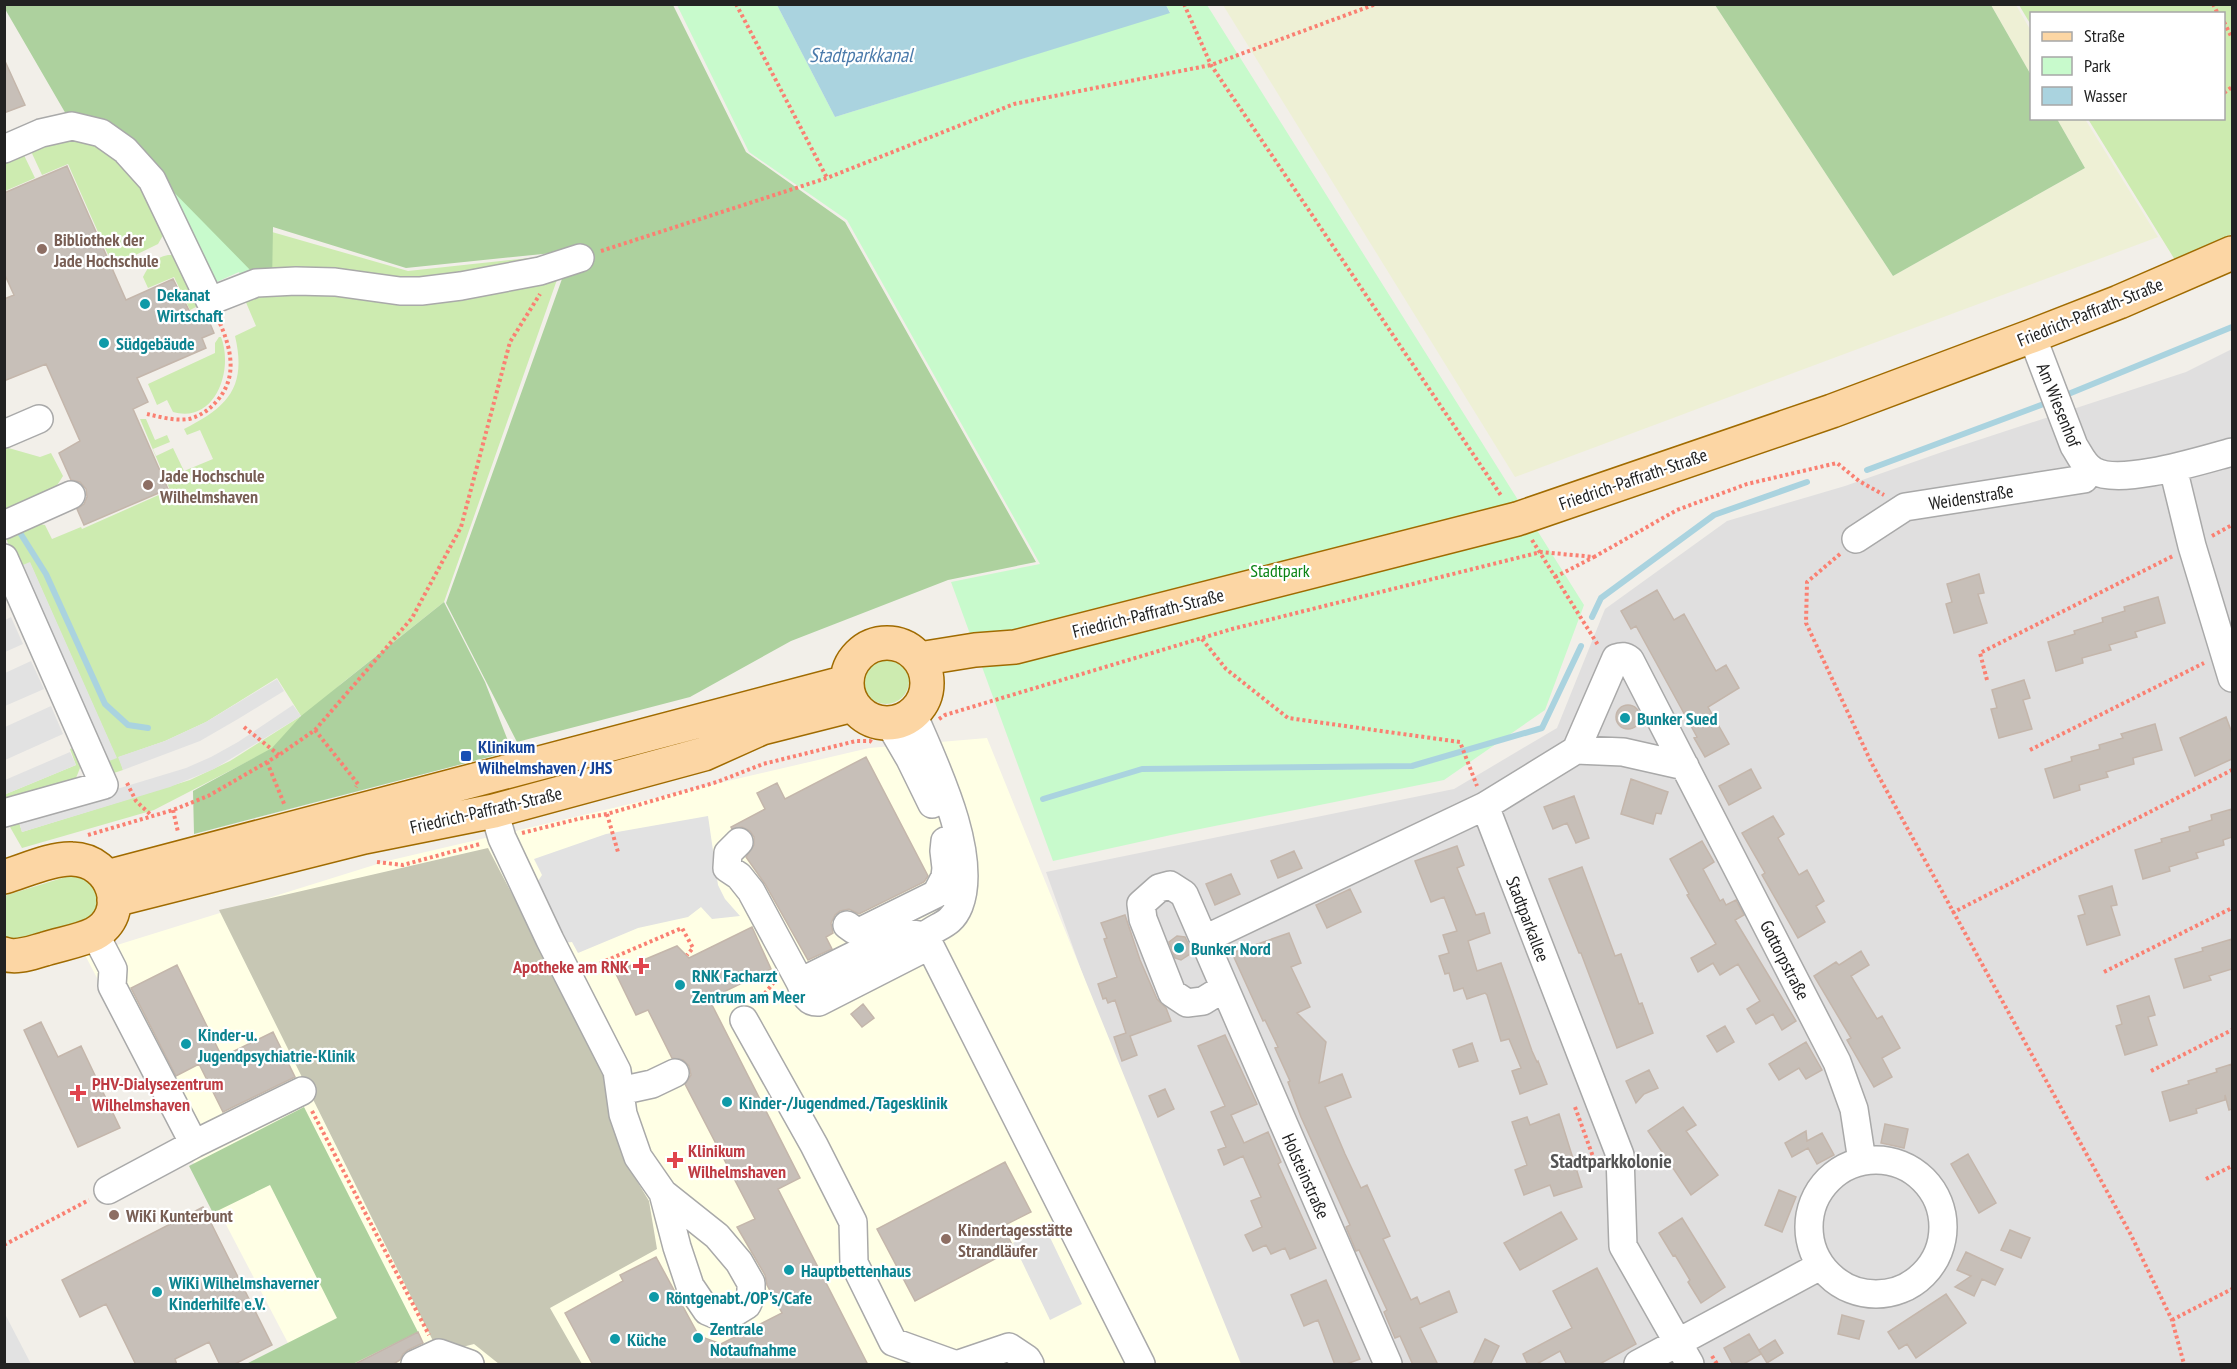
<svg xmlns="http://www.w3.org/2000/svg" width="2237" height="1369" viewBox="0 0 2237 1369" font-family="'PT Sans Narrow',sans-serif">
<rect width="100%" height="100%" fill="#f2efe9"/>
<path fill="#e0dfdf" d="M2232,349V1364H1238L1123,1087L1046,872L1454,789L1557,728L1605,609L1727,521L1845,486L1945,451L2186,372Z"/>
<path fill="#ffffe5" d="M987,738L1241,1364H299L85,955L387,861L869,748Z"/>
<path fill="#c7c7b4" d="M488,848L606,1074L612,1119L623,1158L649,1201L657,1249L550,1308L582,1364H499L474,1344L439,1353L219,910Z"/>
<path fill="#eef0d5" d="M1223,5H1715L1893,276L2085,168L2057,119H2085L2158,237L1515,477Z
M1991,5H2016L2031,31V75Z"/>
<path fill="#cdebb0" d="M2019,5H2232V234L2175,260L2088,119L2224,118V14H2032L2031,25Z
M60,133L125,154L166,230L158,244L113,266L68,164L42,175L29,147Z
M22,151L35,178L5,191V155Z
M272,232L408,271L566,254L444,602L341,684L272,749L154,810L22,848L10,827L18,819L22,832L190,780L230,761L301,716L277,678L206,722L165,741L119,757L123,770L111,774L104,763L116,757L30,563L18,567L5,536L23,521L45,525L52,539L81,527L82,529L170,490L140,419H146L155,440L167,435L170,442L153,449L156,456L173,448L184,471L213,459L200,430L187,435L184,429C228,407 247,387 235,336L256,326L242,293L271,284Z
M168,255H175L204,303L190,310L174,277L148,288L143,277C149,265 154,258 168,255Z
M219,337H221C234,370 215,424 173,412L167,400L157,405L148,384L215,353V343Z
M5,447L40,457L51,453L63,476L56,487L53,495L5,516Z
M863 681a23 23 0 1 1 46 0a23 23 0 1 1-46 0Z
M73,748L82,763L74,783L5,805L4,790L6,794L76,765L70,749Z
M72,875C96,874 108,910 85,921C78,924 69,925 62,927C46,932 29,937 12,940L5,937L4,896Z"/>
<path fill="#add19e" d="M4,5H673L746,152L845,222L1036,562L948,580L791,641L690,697L517,742L446,603L572,251L406,268L273,227L272,284L258,279L70,121L5,9Z
M1715,5H1991L2031,75L2032,118L2057,119L2085,168L1893,276Z
M444,602L485,682L512,751L194,834L193,791L272,748L301,716Z
M304,1107L418,1332L353,1364H246L337,1318L270,1185L213,1213L189,1166Z"/>
<path fill="#c8facc" d="M677,5H777L835,117L1170,12L1166,5H1207L1584,605L1545,710L1444,780L1180,833L1053,861L951,582L1040,564L847,220L749,152Z
M154,172L259,279L243,280L239,272L210,285Z"/>
<path fill="#e2e2e2" d="M30,562L117,758L104,763L18,567Z
M11,617L23,644L5,652V620Z
M31,661L44,689L5,706V673Z
M277,679L284,691L238,719L200,741L123,770L118,757L165,741L206,722Z
M293,705L301,716L214,769L170,787L22,832L18,819L186,768L211,757L238,742Z
M51,706L63,734L5,760V727Z
M70,752L76,765L6,794L5,780Z
M708,816L718,885L725,899L740,916L712,919L701,907L688,917L638,928L578,953L572,942L564,943L534,887L542,875L534,859L606,834Z
M1045,1227L1082,1304L1050,1320L1013,1243Z
M4,1314H5L31,1364H5Z"/>
<path fill="#aad3df" d="M1166,5L1170,13L835,117L777,5Z"/>
<g fill="none" stroke-linecap="round" stroke-linejoin="round">
<path stroke="#aad3df" stroke-width="6" d="M2061,397L2232,327
M1867,470L2049,402
M17,528L46,574L105,704L128,725L148,728
M1592,617L1601,598L1714,515L1807,482
M1043,799L1142,769L1412,766L1542,728L1581,646"/>
</g>
<path fill="#c7bfb8" stroke="#c4b6ab" stroke-width="1.5" d="M4,59L25,105L4,113Z
M67,166L126,300L173,279L192,316L200,313L207,316L214,333L202,338L206,348L137,378L148,402L133,409L168,489L84,525L77,509L84,504L87,497L86,489L80,482L71,480L59,453L80,441L46,364L4,381V299L14,295L4,273V193Z
M1979,574L1984,593L1978,594L1987,623L1954,633L1946,604L1952,602L1947,584Z
M1657,590L1674,620L1684,614L1716,671L1726,665L1739,688L1708,707L1729,744L1705,757L1694,738L1697,737L1636,626L1631,629L1621,611Z
M2158,597L2165,623L2135,632L2137,637L2109,645L2111,650L2082,658L2083,663L2056,671L2048,642L2075,634L2074,631L2103,622L2102,618L2125,611L2124,607Z
M2024,680L2030,698L2023,700L2032,729L1999,738L1991,709L1997,708L1992,690Z
M1616 717a12 12 0 1 1 24 0a12 12 0 1 1-24 0Z
M2226,717L2232,733V759L2195,776L2180,738Z
M2155,724L2162,750L2133,758L2134,764L2106,772L2108,777L2079,785L2080,790L2054,798L2045,769L2072,761L2071,757L2100,749L2099,745L2123,738L2121,734Z
M866,757L928,876L924,882L859,914L849,909L840,911L835,915L831,923L833,933L826,937L832,949L808,960L765,884L746,857L754,845V837L750,831L742,827L732,829L731,827L765,809L757,793L777,783L785,799Z
M1751,769L1761,788L1729,805L1719,786Z
M1631,779L1668,792L1661,814L1656,813L1653,824L1621,814Z
M1574,796L1589,838L1576,843L1567,823L1553,829L1544,807Z
M2232,809V837L2223,840L2224,845L2196,853L2198,858L2169,867L2170,871L2143,879L2135,850L2162,842L2161,839L2190,831L2189,827L2212,820L2211,815Z
M1773,816L1784,834L1778,838L1799,875L1807,870L1824,901L1816,906L1825,922L1798,938L1762,875L1765,873L1742,833Z
M1702,841L1714,862L1703,869L1720,901L1723,899L1726,905L1736,900L1744,915L1735,920L1796,1021L1782,1030L1773,1014L1756,1024L1747,1009L1760,1001L1738,964L1720,975L1713,963L1698,972L1691,958L1716,944L1687,895L1689,894L1670,859Z
M1457,846L1464,865L1457,868L1476,915L1484,913L1490,933L1468,941L1477,971L1501,963L1532,1051L1537,1062L1538,1061L1547,1084L1520,1094L1512,1071L1521,1068L1509,1039L1501,1041L1487,995L1485,993L1467,999L1463,988L1454,991L1449,973L1445,974L1439,956L1449,953L1443,935L1457,931L1444,897L1431,902L1415,861Z
M1294,851L1302,868L1278,878L1271,861Z
M1582,867L1615,956L1621,954L1639,1004L1642,1003L1653,1033L1617,1048L1581,953H1579L1549,879Z
M1231,874L1240,894L1215,905L1206,884Z
M2112,886L2117,905L2111,906L2120,935L2087,945L2078,916L2085,914L2079,896Z
M1350,889L1361,912L1327,928L1316,905Z
M1125,915L1140,960L1157,999L1166,1008L1171,1021L1130,1036L1137,1055L1122,1061L1114,1037L1126,1033L1115,1000L1108,1003L1106,998L1103,999L1098,984L1117,977L1104,939L1107,938L1101,923Z
M752,927L771,969L709,999L800,1178L778,1189L868,1365H593L565,1313L623,1281L620,1275L656,1257L699,1336L721,1344L782,1313L767,1285L765,1275L737,1227L755,1219L685,1084L691,1075L689,1066L683,1060L672,1058L648,1010L636,1015L615,972L677,946L689,958Z
M1289,933L1301,963L1291,967L1310,1007L1297,1013L1326,1042L1319,1083L1342,1074L1351,1097L1325,1107L1345,1154L1361,1188L1367,1185L1390,1236L1383,1239L1411,1300L1417,1297L1420,1304L1449,1291L1457,1312L1420,1328L1438,1365H1413L1400,1336L1395,1338L1384,1312L1387,1310L1359,1250L1356,1251L1346,1227L1350,1225L1301,1117L1288,1082L1290,1081L1275,1048L1278,1047L1265,1020L1263,1021L1232,953Z
M1177,936L1185,937L1191,949L1190,954L1181,960L1175,958L1169,942Z
M2232,939V969L2209,976L2211,980L2184,988L2175,959L2203,951L2202,948Z
M1861,951L1869,965L1851,976L1877,1019L1882,1016L1900,1048L1882,1058L1892,1077L1874,1087L1847,1040L1851,1038L1814,976L1836,962L1839,965Z
M177,965L222,1057L273,1032L295,1077L223,1112L199,1064L176,1076L131,988Z
M2149,996L2155,1015L2148,1017L2157,1045L2125,1055L2116,1026L2122,1024L2117,1006Z
M863,1004L874,1018L862,1027L851,1014Z
M41,1022L58,1057L81,1046L120,1128L78,1147L24,1030Z
M1725,1026L1734,1042L1717,1052L1707,1036Z
M1225,1035L1257,1104L1231,1115L1244,1143L1268,1132L1281,1162L1278,1164L1316,1248L1290,1259L1285,1248L1271,1254L1266,1245L1253,1251L1245,1235L1262,1227L1251,1201L1261,1197L1243,1156L1224,1165L1218,1150L1226,1147L1211,1112L1225,1106L1198,1046Z
M1806,1042L1822,1070L1806,1079L1799,1068L1779,1080L1769,1064Z
M1472,1043L1478,1061L1459,1067L1453,1050Z
M2232,1064V1109L2229,1110L2225,1095V1100L2196,1109L2197,1113L2170,1121L2162,1092L2189,1084L2188,1081L2217,1072L2216,1069Z
M1649,1070L1658,1088L1644,1094L1636,1103L1626,1081Z
M1165,1089L1174,1109L1158,1117L1149,1096Z
M1683,1107L1696,1125L1686,1131L1718,1175L1691,1195L1648,1131Z
M1559,1114L1582,1187L1554,1196L1550,1185L1524,1195L1515,1170L1527,1165L1512,1122L1527,1117L1530,1125Z
M1885,1124L1908,1129L1904,1148L1881,1143Z
M1806,1131L1807,1141L1822,1133L1834,1155L1817,1164L1808,1148L1792,1157L1785,1143Z
M1968,1154L1996,1203L1979,1213L1951,1164Z
M1005,1162L1031,1212L1003,1226L1014,1249L915,1301L877,1229Z
M1779,1190L1796,1197L1782,1232L1765,1225Z
M203,1207L272,1345L233,1365H220L209,1342L175,1359L177,1365H136L106,1304L80,1317L62,1280Z
M1561,1212L1577,1239L1520,1270L1504,1243Z
M1682,1218L1725,1287L1701,1303L1688,1282L1690,1280L1675,1255L1673,1256L1659,1233Z
M2010,1230L2030,1238L2021,1258L2001,1250Z
M1966,1252L2003,1269L1995,1285L1982,1279L1974,1296L1955,1287L1971,1276L1957,1270Z
M1597,1268L1636,1344L1598,1365H1567L1560,1351L1535,1365H1528L1523,1354L1572,1328L1553,1291Z
M1326,1280L1360,1359L1344,1365H1335L1318,1320L1304,1326L1291,1295Z
M1946,1294L1966,1323L1916,1358L1907,1344L1899,1349L1888,1332Z
M1842,1315L1864,1321L1859,1339L1838,1334Z
M418,1332L423,1343L408,1350L403,1354L400,1360L392,1365H353Z
M1749,1334L1761,1354L1742,1365H1733L1724,1348Z
M1485,1339L1499,1346L1490,1365H1473Z
M1775,1340L1783,1353L1767,1363L1759,1350Z"/>
<g fill="none" stroke-linecap="round" stroke-linejoin="round">
<defs>
<path id="minor" d="M4,149L41,133L72,126L101,133L125,150L152,180L210,301L256,283L296,281L335,282L400,291H421L461,286L540,271L580,258
M2032,336L2074,446C2080,455 2084,466 2094,471C2121,486 2202,460 2232,452
M4,434L39,419
M2173,468L2192,546L2232,678
M4,525L71,495
M1856,539L1905,507L2084,479L2091,470
M4,558L104,785L4,813
M913,714C934,763 979,854 959,906C951,926 937,925 925,936C922,940 919,948 917,952L819,1002C806,1003 804,991 800,982L901,932L925,936
M889,723L910,759L932,804
M1576,750L1616,658C1622,656 1625,656 1630,660L1837,1062L1854,1109L1862,1161
M1485,806L1620,1155L1623,1246L1690,1364
M494,811L502,838L550,940L617,1071L623,1114L638,1157L663,1193L717,1236L739,1262L751,1283V1296L747,1305L729,1316H719L707,1311L690,1286L677,1247L663,1193
M739,842L728,853L727,868L739,876L751,891L800,982
M847,925L854,930L861,931L936,894L945,877L946,868L944,851L945,841
M95,934L113,969L112,986L194,1144
M925,936L1141,1364
M1205,939L1485,806L1576,750L1623,752L1685,766
M1224,988L1203,1001L1187,1003L1172,993L1143,919L1141,904L1159,888L1170,885L1184,894L1388,1364
M744,1020L814,1145L853,1222L854,1263L893,1342L954,1364
M620,1091L652,1084L675,1073
M1809 1227a67 67 0 1 1 134 0a67 67 0 1 1-134 0Z
M108,1190L194,1144L302,1091
M415,1364L439,1353L470,1364
M959,1364L1009,1347L1027,1359L1030,1364
M1638,1364L1820,1266"/>
<path id="major" d="M847 683a40 40 0 1 1 80 0a40 40 0 1 1-80 0Z
M919,659L975,650L1015,647L1517,519L1832,411L2032,336L2119,302L2232,253
M4,877C24,871 52,858 72,859C114,860 131,914 94,934C80,941 60,944 45,949C33,952 17,959 4,954
M107,877L847,682
M114,900L364,837L494,811L704,754L762,728L853,705"/>
</defs>
<use href="#minor" stroke="#a9a9a9" stroke-width="30"/>
<use href="#major" stroke="#a06b00" stroke-width="36"/>
<path stroke="#fa8072" stroke-width="4" stroke-dasharray="3 3" stroke-linecap="butt" d="M736,4L827,178
M1184,4L1211,65L1502,497
M2213,4L2218,14
M2224,22L2232,38
M2224,93L2232,87
M601,251L827,178L1014,104L1211,65L1376,4
M147,414C160,417 175,421 189,419C200,416 209,410 216,402C239,377 231,347 218,319
M2212,536L2232,525
M1532,540L1598,645
M1840,554L1807,582L1806,623L1872,764L2131,1235L2172,1320L2184,1364
M1555,577L1594,557
M1202,639L1226,669L1288,718L1460,742L1477,786
M1987,680L1980,653L2173,556
M939,719L945,715L1232,629L1541,552L1594,557L1677,510L1747,484L1837,463L1859,481L1884,495
M244,727L279,755
M315,730L358,784L356,787
M2030,750L2204,663
M267,762L285,806
M127,783L136,801L151,815
M173,810L178,832
M607,814L618,852
M522,833L578,819L607,814L717,782L763,764L856,741H870L873,743
M88,835L173,810L208,796L279,755L315,730L412,618L461,527L510,342L540,294
M377,862L403,865L480,844
M1952,913L2232,770
M589,968L682,928L693,948L687,955
M2104,972L2232,908
M757,1003L775,981
M2151,1071L2232,1030
M1575,1107L1596,1165
M312,1111L429,1335
M2206,1179L2232,1166
M4,1245L89,1200
M2172,1320L2232,1289
M1712,1356L1717,1364"/>
<use href="#minor" stroke="#fff" stroke-width="27"/>
<use href="#major" stroke="#fcd6a4" stroke-width="33"/>
</g>
<g fill="#8d6e63" stroke="#fff" stroke-width="2">
<circle cx="42" cy="249" r="6"/>
<circle cx="148" cy="485" r="6"/>
<circle cx="114" cy="1215" r="6"/>
<circle cx="946" cy="1239" r="6"/>
</g>
<g fill="#0f9aa8" stroke="#fff" stroke-width="2">
<circle cx="145" cy="304" r="6"/>
<circle cx="104" cy="343" r="6"/>
<circle cx="1625" cy="718" r="6"/>
<circle cx="1179" cy="948" r="6"/>
<circle cx="680" cy="985" r="6"/>
<circle cx="186" cy="1044" r="6"/>
<circle cx="727" cy="1102" r="6"/>
<circle cx="789" cy="1270" r="6"/>
<circle cx="157" cy="1292" r="6"/>
<circle cx="654" cy="1297" r="6"/>
<circle cx="698" cy="1338" r="6"/>
<circle cx="615" cy="1339" r="6"/>
</g>
<rect fill="#1a4fb4" stroke="#fff" stroke-width="2" x="460" y="750" width="12" height="12" rx="3"/>
<g fill="#e0444e" stroke="#fff" stroke-width="2">
<path d="M638 957h6v6h6v6h-6v6h-6v-6h-6v-6h6z"/>
<path d="M75 1084h6v6h6v6h-6v6h-6v-6h-6v-6h6z"/>
<path d="M672 1151h6v6h6v6h-6v6h-6v-6h-6v-6h6z"/>
</g>
<g text-anchor="middle" dominant-baseline="central" stroke-width="4.5" stroke-linejoin="round" paint-order="stroke">
<g font-size="18" font-weight="bold" fill="#785e54" stroke="#fff" text-anchor="start">
<text x="54" y="239">Bibliothek der<tspan x="54" dy="21">Jade Hochschule</tspan></text>
<text x="160" y="475">Jade Hochschule<tspan x="160" dy="21">Wilhelmshaven</tspan></text>
<text x="126" y="1215">WiKi Kunterbunt</text>
<text x="958" y="1229">Kindertagesstätte<tspan x="958" dy="21">Strandläufer</tspan></text>
</g>
<g font-size="18" font-weight="bold" fill="#0d838f" stroke="#fff" text-anchor="start">
<text x="157" y="294">Dekanat<tspan x="157" dy="21">Wirtschaft</tspan></text>
<text x="116" y="343">Südgebäude</text>
<text x="1637" y="718">Bunker Sued</text>
<text x="1191" y="948">Bunker Nord</text>
<text x="692" y="975">RNK Facharzt<tspan x="692" dy="21">Zentrum am Meer</tspan></text>
<text x="198" y="1034">Kinder-u.<tspan x="198" dy="21">Jugendpsychiatrie-Klinik</tspan></text>
<text x="739" y="1102">Kinder-/Jugendmed./Tagesklinik</text>
<text x="801" y="1270">Hauptbettenhaus</text>
<text x="169" y="1282">WiKi Wilhelmshaverner<tspan x="169" dy="21">Kinderhilfe e.V.</tspan></text>
<text x="666" y="1297">Röntgenabt./OP's/Cafe</text>
<text x="710" y="1328">Zentrale<tspan x="710" dy="21">Notaufnahme</tspan></text>
<text x="627" y="1339">Küche</text>
</g>
<g font-size="18" fill="#222" stroke="#fff">
<text transform="translate(2090 312) rotate(-22)">Friedrich-Paffrath-Straße</text>
<text transform="translate(2059 405) rotate(68)">Am Wiesenhof</text>
<text transform="translate(1633 479) rotate(-19)">Friedrich-Paffrath-Straße</text>
<text transform="translate(1971 497) rotate(-9)">Weidenstraße</text>
<text transform="translate(1148 613) rotate(-14)">Friedrich-Paffrath-Straße</text>
<text transform="translate(486 810) rotate(-13)">Friedrich-Paffrath-Straße</text>
<text transform="translate(1528 919) rotate(69)">Stadtparkallee</text>
<text transform="translate(1785 960) rotate(63)">Gottorpstraße</text>
<text transform="translate(1306 1176) rotate(66)">Holsteinstraße</text>
</g>
<g font-size="18" fill="#0c8416" stroke="#fff">
<text x="1280" y="570">Stadtpark</text>
</g>
<g font-size="18" font-weight="bold" fill="#164399" stroke="#fff" text-anchor="start">
<text x="478" y="746">Klinikum<tspan x="478" dy="21">Wilhelmshaven / JHS</tspan></text>
</g>
<g font-size="18" font-weight="bold" fill="#be3a42" stroke="#fff" text-anchor="start">
<text x="629" y="966" text-anchor="end">Apotheke am RNK</text>
<text x="92" y="1083">PHV-Dialysezentrum<tspan x="92" dy="21">Wilhelmshaven</tspan></text>
<text x="688" y="1150">Klinikum<tspan x="688" dy="21">Wilhelmshaven</tspan></text>
</g>
<g font-size="20" font-style="italic" fill="#4a7aab" stroke="#fff">
<text x="861" y="55">Stadtparkkanal</text>
</g>
<g font-size="20" font-weight="bold" fill="#555" stroke="#fff">
<text x="1611" y="1161">Stadtparkkolonie</text>
</g>
</g>
<rect width="2237" height="1369" fill="none" stroke="#222222" stroke-width="12"/>
<rect x="2030" y="12" width="195" height="108" fill="#ffffff" stroke="#a7a7a7" stroke-width="1.5"/>
<rect x="2042" y="32" width="30" height="9" fill="#fcd6a4" stroke="#a7a7a7" stroke-width="1.5"/>
<text x="2084" y="42" font-size="18" fill="#222222">Straße</text>
<rect x="2042" y="57" width="30" height="18" fill="#c8facc" stroke="#a7a7a7" stroke-width="1.5"/>
<text x="2084" y="72" font-size="18" fill="#222222">Park</text>
<rect x="2042" y="87" width="30" height="18" fill="#aad3df" stroke="#a7a7a7" stroke-width="1.5"/>
<text x="2084" y="102" font-size="18" fill="#222222">Wasser</text>
</svg>
